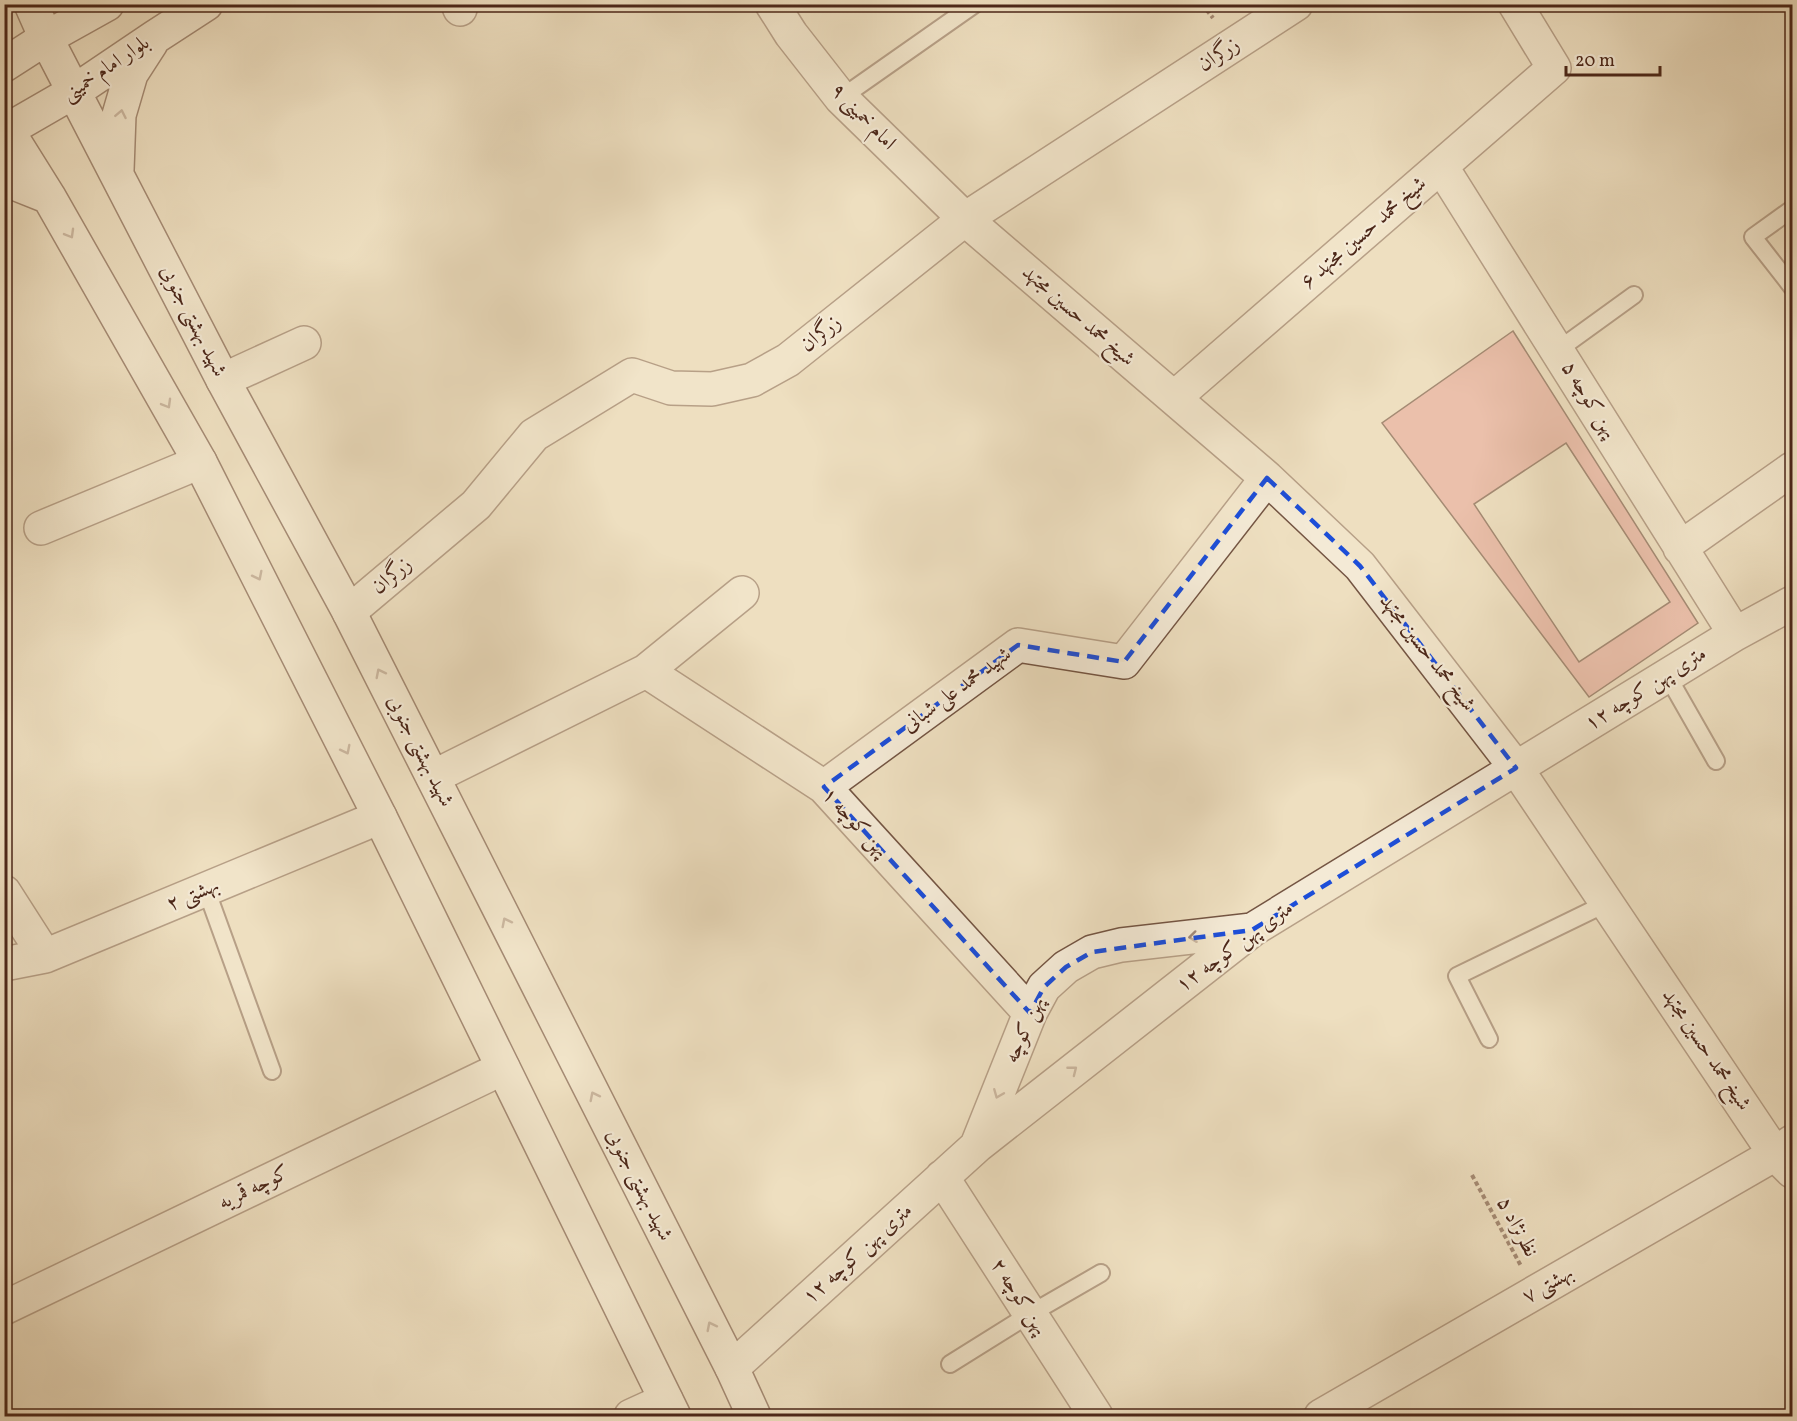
<svg xmlns="http://www.w3.org/2000/svg" width="1797" height="1421" viewBox="0 0 1797 1421" font-family="Vollkorn,Amiri,serif">
<rect width="100%" height="100%" fill="#eedfc0"/>
<filter id="stains"><feTurbulence type="fractalNoise" baseFrequency=".00333" numOctaves="4"/><feColorMatrix values="0 0 0 0 .2 0 0 0 0 .09 0 0 0 0 .02 0 0 0 .5 -.17"/></filter>
<radialGradient id="worn" r=".72"><stop offset=".6" stop-color="#630" stop-opacity="0"/><stop offset="1" stop-color="#630" stop-opacity=".3"/></radialGradient>
<path fill="#e79c93" stroke="#4c2719" stroke-width="1.5" fill-rule="evenodd" d="M1513,331L1698,623L1589,697L1382,423ZM1566,443L1670,602L1579,662L1474,504Z"/>
<g fill="none" stroke-linecap="round" stroke-linejoin="round">
<defs>
<path id="lane" d="M841,98L975,4
M1792,209L1753,237L1792,287
M1558,350L1634,295
M1667,675L1716,761
M206,889L272,1071
M1489,1039L1457,976L1607,903
M950,1364L1030,1314L1101,1273"/>
<path id="street" d="M458,4L460,9
M772,4L791,34L841,98L965,219L1267,478L1360,566L1516,768L1775,1154L1792,1171
M1441,166L1735,634
M223,380L304,343
M1174,398L1554,68L1515,4
M41,528L200,462
M1680,548L1792,469
M349,612L476,505L534,435L632,375L671,388L712,389L752,380L788,360L965,219L1296,4
M646,671L824,787L1030,1013
M433,777L646,671L742,593
M824,787L1018,645L1124,662L1267,478
M4,892L45,956
M4,964L45,956L380,817
M978,1143L1030,1013L1044,987L1066,967L1092,952L1121,945L1252,930
M942,1177L1096,1416
M4,1308L503,1068
M732,1368L978,1145L1252,930L1735,634L1792,603
M631,1416L666,1400
M1321,1416L1775,1154L1792,1142"/>
<path id="secondary" d="M31,4L46,38L223,380L349,612L732,1368L754,1416
M4,65L46,38L107,4
M4,125L49,197L200,462L380,817L674,1416
M4,132L75,91L155,37L206,4
M117,170L119,115L131,74L151,43
M4,179L49,197"/>
</defs>
<use href="#lane" stroke="#745543" stroke-width="20"/>
<use href="#street" stroke="#745543" stroke-width="36"/>
<use href="#secondary" stroke="#4c2719" stroke-width="36"/>
<path stroke="#4c2719" stroke-width="4" stroke-dasharray="4.5 3" stroke-linecap="butt" d="M1202,4L1213,18
M1472,1175L1521,1266"/>
<use href="#lane" stroke="#f4ead6" stroke-width="16"/>
<use href="#street" stroke="#f4ead6" stroke-width="33"/>
<use href="#secondary" stroke="#f4ead6" stroke-width="33"/>
</g>
<defs><path id="oneway-chevron" d="M-2-3.5L2.5 0L-2 3.5" fill="none" stroke-width="1.6" stroke-linecap="round" stroke-linejoin="round" transform="scale(1.5)"/></defs>
<g stroke="#a08878">
<use href="#oneway-chevron" transform="translate(121 114) rotate(-79)"/>
<use href="#oneway-chevron" transform="translate(70 234) rotate(60)"/>
<use href="#oneway-chevron" transform="translate(167 404) rotate(60)"/>
<use href="#oneway-chevron" transform="translate(258 576) rotate(63)"/>
<use href="#oneway-chevron" transform="translate(380 673) rotate(-117)"/>
<use href="#oneway-chevron" transform="translate(346 750) rotate(63)"/>
<use href="#oneway-chevron" transform="translate(506 922) rotate(-117)"/>
<use href="#oneway-chevron" transform="translate(1193 937) rotate(173)"/>
<use href="#oneway-chevron" transform="translate(1073 1070) rotate(-38)"/>
<use href="#oneway-chevron" transform="translate(998 1094) rotate(112)"/>
<use href="#oneway-chevron" transform="translate(594 1096) rotate(-117)"/>
<use href="#oneway-chevron" transform="translate(711 1326) rotate(-117)"/>
</g>
<path d="M0 0H1797V1421H0ZM1267,478L1360,566L1516,768L1252,930L1092,952L1066,967L1044,987L1030,1013L824,787L1018,645L1124,662Z" fill="#eedfc0" fill-opacity=".55" fill-rule="evenodd"/>
<path fill="none" stroke="#1d4ed8" stroke-width="4.5" stroke-dasharray="12 8" stroke-linejoin="round" d="M1267,478L1360,566L1516,768L1252,930L1092,952L1066,967L1044,987L1030,1013L824,787L1018,645L1124,662Z"/>
<g text-anchor="middle" dominant-baseline="central" stroke-width="4.5" stroke-linejoin="round" paint-order="stroke">
<g font-size="21" fill="#4c2719" stroke="#f4ead6">
<text transform="translate(1219 55) rotate(-33)">زرگران</text>
<text transform="translate(106 69) rotate(-34)">بلوار امام خمینی</text>
<text transform="translate(863 117) rotate(46)">امام خمینی ۹</text>
<text transform="translate(1364 233) rotate(-41)">شیخ محمد حسین مجتهد ۶</text>
<text transform="translate(1078 316) rotate(41)">شیخ محمد حسین مجتهد</text>
<text transform="translate(193 321) rotate(63)">شهید بهشتی جنوبی</text>
<text transform="translate(821 334) rotate(-39)">زرگران</text>
<text transform="translate(1589 400) rotate(58)">پهن کوچه ۵</text>
<text transform="translate(392 576) rotate(-40)">زرگران</text>
<text transform="translate(1427 653) rotate(52)">شیخ محمد حسین مجتهد</text>
<text transform="translate(1646 689) rotate(-32)">۱۲ متری پهن کوچه</text>
<text transform="translate(957 690) rotate(-36)">شهید محمد علی شبانی</text>
<text transform="translate(420 751) rotate(63)">شهید بهشتی جنوبی</text>
<text transform="translate(855 823) rotate(47)">پهن کوچه ۱</text>
<text transform="translate(193 895) rotate(-23)">بهشتی ۲</text>
<text transform="translate(1235 947) rotate(-36)">۱۲ متری پهن کوچه</text>
<text transform="translate(1025 1030) rotate(-66)">پهن کوچه</text>
<text transform="translate(1706 1050) rotate(56)">شیخ محمد حسین مجتهد</text>
<text transform="translate(639 1185) rotate(63)">شهید بهشتی جنوبی</text>
<text transform="translate(254 1188) rotate(-26)">کوچه قمریه</text>
<text transform="translate(1517 1227) rotate(62)">نظرنژاد ۵</text>
<text transform="translate(858 1254) rotate(-42)">۱۲ متری پهن کوچه</text>
<text transform="translate(1548 1285) rotate(-30)">بهشتی ۷</text>
<text transform="translate(1019 1297) rotate(57)">پهن کوچه ۲</text>
</g>
</g>
<rect width="1797" height="1421" fill="none" stroke="#eedfc0" stroke-width="24"/>
<rect x="6" y="6" width="1785" height="1409" fill="none" stroke="#4c2719" stroke-width="3"/>
<rect x="12" y="12" width="1773" height="1397" fill="none" stroke="#4c2719" stroke-width="1.5"/>
<path d="M1566 66v9h94v-9" fill="none" stroke="#4c2719" stroke-width="3"/>
<text x="1575" y="66" font-size="18" fill="#4c2719" stroke="#f4ead6" stroke-width="4.5" paint-order="stroke">20 m</text>
<rect width="100%" height="100%" filter="url(#stains)"/>
<rect width="100%" height="100%" fill="url(#worn)"/>
</svg>
